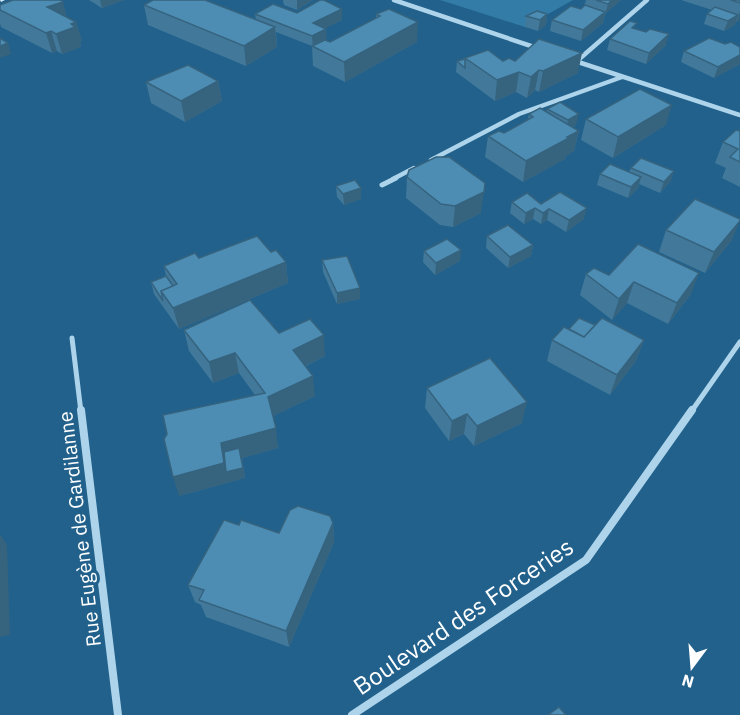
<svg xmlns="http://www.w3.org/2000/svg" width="740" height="715" viewBox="0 0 740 715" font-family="'IBM Plex Sans',sans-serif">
<rect width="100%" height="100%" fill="#21618b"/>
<path fill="#347ca8" d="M440,0H573L525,27Z"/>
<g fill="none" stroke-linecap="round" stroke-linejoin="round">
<path stroke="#add4eb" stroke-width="4.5" d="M394,0L537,48
M572,60L740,115
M577,61L647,0
M431,160L519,114L622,77
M393,179L414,168"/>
<path stroke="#add4eb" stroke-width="5" d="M382,185L396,178
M72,338L81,412
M691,412L740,342"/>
<path stroke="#add4eb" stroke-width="8" d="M81,410L118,715
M352,715L586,560L692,410"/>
<path fill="#d9ecf9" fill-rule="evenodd" d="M0,0H5L1,2Z"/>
</g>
<path fill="#42799b" d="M89,0H124L102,8Z
M283,0H313L297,10L284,5Z
M586,0H621L605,14L603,23L581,41L550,31L552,20L581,9L584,6Z
M681,0H740V20L735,23V25L724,31L704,24L707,14L712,10Z
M0,5L67,17L76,22L82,41L80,42L81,47L62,54L57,51L52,53L1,27L0,23Z
M144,5L256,20L255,14L297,13L342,20L325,28L326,29V40L330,42L376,18V14L389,9L417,42L345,82L313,66L312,46L276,32L277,47L246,66L148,25Z
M547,14L546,25L538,31L525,27L526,16Z
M636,29L666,45L646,64L607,50L610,39Z
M725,44L740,47V64L714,78L681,62L684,51Z
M488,50L503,61H515L578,73L539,92L535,90L527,98L516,92L495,101L456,72L457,61Z
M218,81L222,101L185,122L151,103L146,82Z
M547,109L576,125L572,127L579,131L574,151L566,156L565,159L523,182L485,157L488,136L504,133L528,119L529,114L547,112Z
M586,119L666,125L613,158L581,140Z
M740,131V187L722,178L726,168L715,163L723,142Z
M631,168L674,171L670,182L660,193L639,184L638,188L628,198L597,185L600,174L629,172Z
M407,177L481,213L453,227L440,225L406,198Z
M336,186L361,188V199L344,205L337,197Z
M512,202L541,204L584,219L566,232L547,220L541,224L533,219L524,224L510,213Z
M666,230L732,240L705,273L659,252Z
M487,236L533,245L531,256L508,268L486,248Z
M424,251L460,261L435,275L423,262Z
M271,252L286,262L288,283L179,329L154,294L151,282L166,276L164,266L199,258Z
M322,260L360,288V299L337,304L323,272Z
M586,274L609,275L691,294L668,324L627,303L612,320L580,295Z
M595,325L644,340L636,361L610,395L547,361L552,340L569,329Z
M184,330L279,333L325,356L306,366L315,396L273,416L278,448L242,458L245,478L179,496L255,395L239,373L213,383L189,351Z
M427,388L522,423L474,446L464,434L449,441L425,408Z
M333,523L334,542L289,647L206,617L201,605L195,602L188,585L239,525L279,533Z"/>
<path fill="#36637e" d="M100,0H124L102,8Z
M297,0H313L297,10Z
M612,0H621L605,14L608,4Z
M63,2L68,21L47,7Z
M342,9V20L314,34L313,23Z
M740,11V20L736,23Z
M605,12L603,23L581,41L583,30Z
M547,14L546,25L538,31L540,20Z
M738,15L735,25L724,31L728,21Z
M76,22L82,41L80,42L81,47L62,54L56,34L71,24Z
M418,22L417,42L345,82L344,62Z
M275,27L277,47L246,66L244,46Z
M326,29L327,40L313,47L312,36Z
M51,31L57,51L52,53L46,33Z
M669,34L666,45L646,64L649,53Z
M8,43L11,54L0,58V46Z
M582,53L578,73L539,92L543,71Z
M740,55V64L714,78L718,67Z
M539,70L535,90L527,98L531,77Z
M519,72L516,92L495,101L497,80Z
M218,81L222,101L185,122L181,101Z
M672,105L666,125L613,158L618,137Z
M579,114L576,125L566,131L568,120Z
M579,131L574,151L566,156L565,159L523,182L526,161Z
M674,171L670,182L660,193L664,182Z
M641,177L638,188L628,198L631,187Z
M485,183L481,213L453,227L455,206Z
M361,188V199L344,205L343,194Z
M535,208L533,219L524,224L526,213Z
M587,208L584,219L566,232L569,220Z
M549,209L547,220L541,224L543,213Z
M740,221L732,240L705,273L714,252Z
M533,245L531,256L508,268L510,257Z
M461,250L460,261L435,275L436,263Z
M286,262L288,283L179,329L173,308Z
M699,273L691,294L668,324L677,303Z
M634,282L627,303L612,320L619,299Z
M360,288V299L337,304V293Z
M324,335L325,356L295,371L293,350Z
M644,340L636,361L610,395L617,375Z
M235,353L239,373L213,383L209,362Z
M313,376L315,396L271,417L268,397Z
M527,402L522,423L474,446L477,426Z
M467,414L464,434L449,441L452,421Z
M276,428L278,448L242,458L245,478L179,496L173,477L221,443Z
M333,523L334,542L289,647L286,631Z
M0,534L7,545L10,635L0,637Z"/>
<path fill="#4d8db4" stroke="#36637e" stroke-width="1.5" d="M13,0H60L63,2L47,7L76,22L71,24L75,27L56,34L51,31L46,33L0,10V5Z
M153,0H205L275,27L244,46L144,5Z
M320,0H324L342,9L313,23L326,29L312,36L255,14L273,4L297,13Z
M596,0H612L608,4Z
M731,0H740V3Z
M585,5L605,12L583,30L552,20L571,6L581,9Z
M715,7L738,15L728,21L707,14Z
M389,9L418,22L344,62L312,46L325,40L330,42L380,16L376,14Z
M537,11L547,14L540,20L526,16Z
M630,21L637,23L632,28L646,32L650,29L669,34L649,53L610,39Z
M0,38L8,43L0,46Z
M709,38L725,44L731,42L740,47V55L718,67L684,51Z
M539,39L582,53L543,71L539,70L531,77L519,72L497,80L465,58L488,50L503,61L509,58L515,61Z
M465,59V68L457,61Z
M188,65L218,81L181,101L146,82Z
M640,89L672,105L618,137L586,119Z
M560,102L579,114L568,120L547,109Z
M540,108L579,131L567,137L569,138L526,161L488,136L499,131L504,133L533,117L529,114Z
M736,130L740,131V162L730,157L738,149L723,142Z
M436,157H449L485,183L484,192L455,206L441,204L407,177L409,170Z
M641,158L674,171L664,182L631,168Z
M610,164L641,177L631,187L600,174Z
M355,180L361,188L343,194L336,186Z
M560,192L587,208L569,220L549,209L543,213L535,208L526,213L512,202L527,193L541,204Z
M695,199L740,219V221L714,252L666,230Z
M508,225L533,245L510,257L487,236Z
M257,236L271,252L276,250L286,262L173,308L161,291L177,284L164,266L195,253L199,258Z
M447,239L461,250L436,263L424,251Z
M638,244L699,273L677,303L634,282L619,299L586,274L594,268L609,275Z
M347,256L360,288L337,293L322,260Z
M166,276L173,286L161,291L163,301L151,282Z
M250,300L279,333L310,319L324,335L293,350L313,376L268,397L276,428L221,443L224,463L173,477L164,439L167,434L163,415L265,393L235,353L209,362L184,330Z
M579,318L595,325L584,337L569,329Z
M602,318L644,340L617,375L552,340L564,327L584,337Z
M490,358L527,402L477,426L467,414L452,421L427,388Z
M239,448L243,468L226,472L224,452Z
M298,506L330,516L333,523L286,631L199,600L204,590L188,585L224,520L239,525L241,520L279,533L290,510Z
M559,707L566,715H548Z"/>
<g text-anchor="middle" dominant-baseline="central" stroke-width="6" stroke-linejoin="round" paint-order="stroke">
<g font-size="20" fill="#fff" stroke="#21618b">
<text transform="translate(79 529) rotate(-97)">Rue Eugène de Gardilanne</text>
</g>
<g font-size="24" fill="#fff" stroke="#21618b">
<text transform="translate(463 616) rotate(-34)">Boulevard des Forceries</text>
</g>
</g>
<g transform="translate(692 667) rotate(196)" stroke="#21618b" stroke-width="4.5" paint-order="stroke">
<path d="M0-4.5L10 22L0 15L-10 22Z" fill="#ffffff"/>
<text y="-9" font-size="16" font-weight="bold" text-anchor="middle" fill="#ffffff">N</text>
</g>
</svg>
